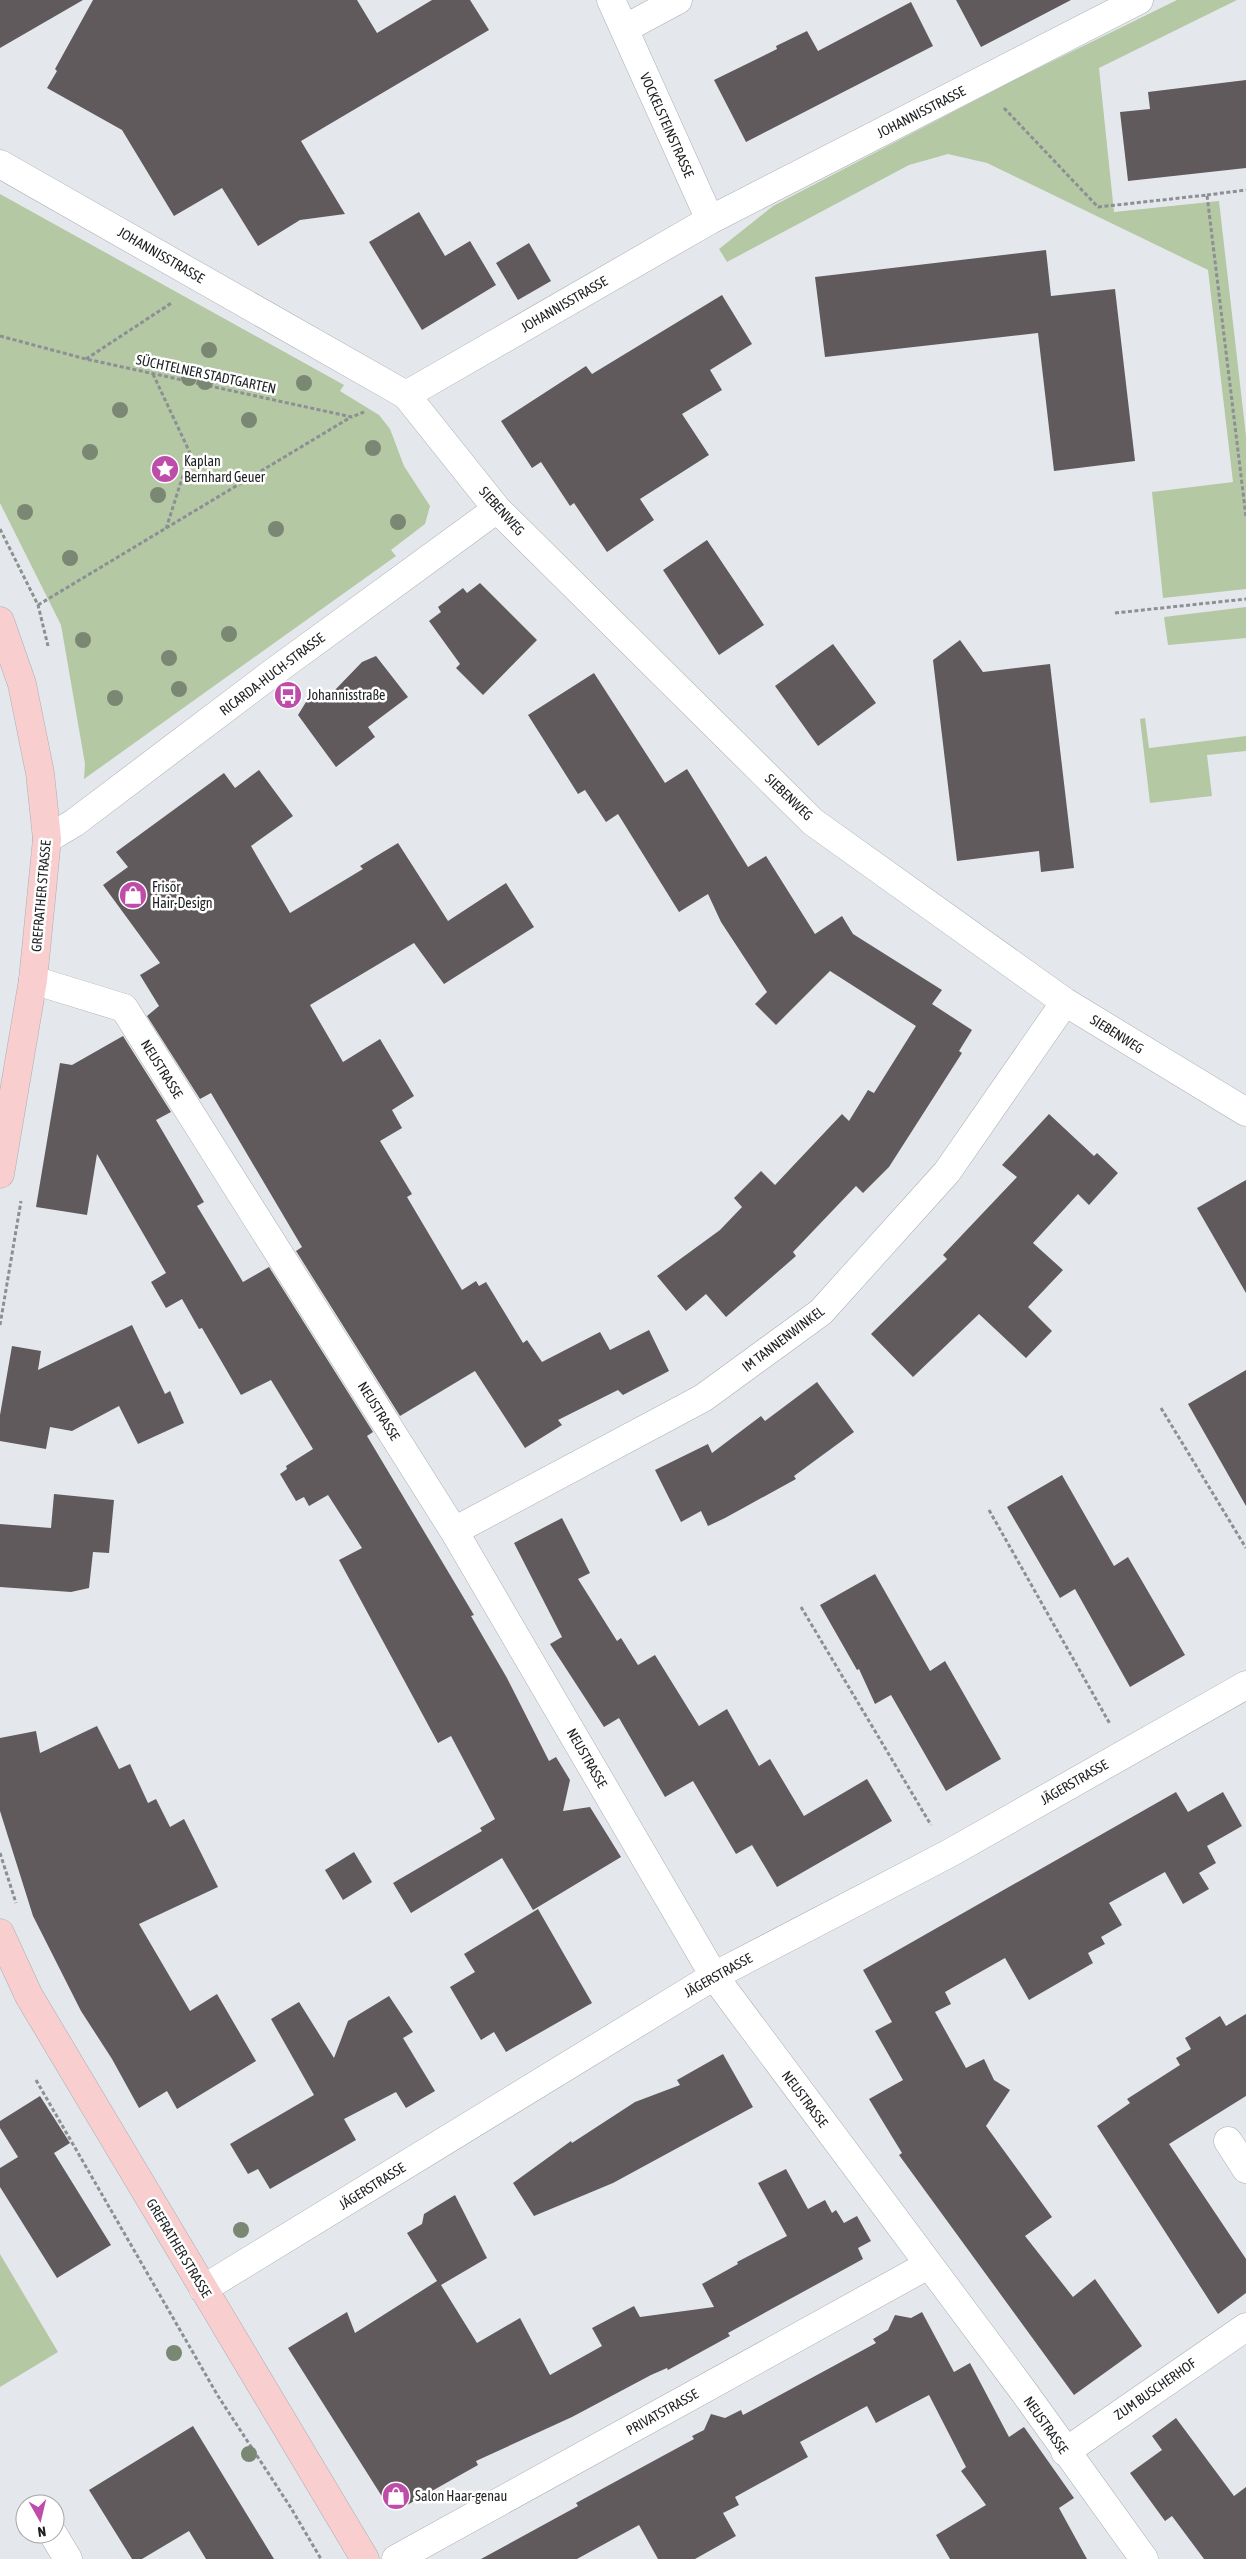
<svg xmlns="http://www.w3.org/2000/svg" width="1246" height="2559" viewBox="0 0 1246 2559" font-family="'Asap Condensed',sans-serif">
<rect width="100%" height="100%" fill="#e4e8ed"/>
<path fill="#b4c8a4" d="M1177,0H1237L1099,68L1114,212L1219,201L1246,436V589L1163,598L1152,492L1233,482L1208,270L987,163L948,154L909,165L727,262L719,249L773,206L1014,80Z
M0,194L344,385L340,391L379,415L390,429L404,466L430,506L425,524L391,550L396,556L84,779L85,764L61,625L0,503Z
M1246,607V638L1168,645L1164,617Z
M1145,718L1149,748L1246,736V751L1207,755L1212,796L1150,803L1140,719Z
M0,2254L58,2352L0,2387Z"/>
<path fill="#605a5d" d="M0,0H83L0,48Z
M93,0H357L377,33L432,0H470L489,30L301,141L345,214L300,220L258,246L222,188L174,216L122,130L47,88L57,71L55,69Z
M956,0H1071L981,47Z
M911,2L933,46L746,142L714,80L777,49L776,46L807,31L818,51Z
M1246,80V168L1128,181L1120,112L1150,109L1148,92Z
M419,212L445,256L470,241L496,285L422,330L369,242Z
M529,243L551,281L518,300L496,263Z
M1046,250L1051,296L1115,289L1135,461L1054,471L1038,333L825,357L815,277Z
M722,295L752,344L710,370L722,390L682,414L709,455L640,499L654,520L607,552L574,503L570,506L541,462L532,468L501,421L586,366L592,374Z
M707,540L764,625L719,655L663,570Z
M480,583L537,640L483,695L456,668L460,664L429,621L441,612L438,607L463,588L467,593Z
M960,640L983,672L1050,664L1074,868L1041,872L1039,851L957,861L933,660Z
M833,644L876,703L818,746L775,686Z
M376,656L408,697L368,727L375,737L336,767L298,715L306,702L334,691L362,662Z
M594,673L665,783L687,769L748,867L766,856L815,934L842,916L853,934L942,990L932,1004L972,1030L959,1051L962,1053L889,1167L863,1193L856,1186L793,1252L796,1256L726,1317L706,1294L686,1311L657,1276L720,1230L742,1207L734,1198L761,1171L775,1185L842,1114L849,1121L868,1090L874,1093L916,1026L830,971L776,1025L755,1004L767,992L721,922L708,894L679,912L618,814L606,822L585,790L578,794L528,715Z
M259,770L293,816L251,846L290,913L363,869L360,866L398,843L448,921L506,883L534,927L444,984L414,943L310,1005L343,1062L380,1039L414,1096L392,1110L402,1128L380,1141L412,1194L407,1197L462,1290L476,1281L479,1286L486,1282L523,1343L527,1340L542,1362L600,1332L610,1350L649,1330L669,1371L623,1395L618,1390L558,1420L562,1425L525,1448L475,1371L400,1416L296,1251L302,1247L211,1093L200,1099L147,1016L159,1006L140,975L160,963L103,885L128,867L116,852L224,773L235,788Z
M123,1036L171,1112L156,1120L204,1202L197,1206L243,1282L269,1267L373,1432L367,1436L474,1615L471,1616L507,1678L549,1761L556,1757L570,1780L563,1811L590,1807L621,1857L533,1910L502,1858L411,1913L393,1883L482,1831L480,1828L495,1819L451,1736L438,1743L339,1560L362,1548L328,1495L309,1506L304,1497L296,1501L280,1474L287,1469L286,1466L313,1449L271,1380L241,1395L202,1328L199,1329L182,1299L166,1308L151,1282L166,1273L97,1154L87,1215L36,1207L60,1063L72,1065Z
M1049,1114L1094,1156L1097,1153L1118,1173L1089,1205L1078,1194L1033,1243L1063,1270L1028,1307L1052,1331L1026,1358L979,1314L913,1377L871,1334L947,1259L943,1255L1017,1177L1002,1165Z
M1246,1180V1293L1197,1208Z
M132,1325L165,1394L170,1391L184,1423L138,1444L119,1406L72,1431L50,1427L46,1449L0,1441V1415L12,1346L41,1351L38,1370Z
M1246,1370V1506L1188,1404Z
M817,1382L854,1432L794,1476L796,1479L725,1518L708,1526L701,1511L681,1522L655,1470L708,1444L712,1453L761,1416L765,1421Z
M1062,1475L1114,1566L1128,1557L1185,1655L1130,1687L1075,1589L1060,1598L1007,1507Z
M54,1494L114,1500L109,1553L93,1552L89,1588L71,1592L0,1587V1524L51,1528Z
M562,1518L590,1573L578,1579L617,1641L621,1638L638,1665L655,1655L699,1726L727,1709L759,1766L770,1759L804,1816L867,1779L892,1821L777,1887L752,1845L736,1854L693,1781L665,1797L619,1718L604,1727L550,1644L562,1637L514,1543Z
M875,1574L930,1671L945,1661L1001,1759L946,1791L891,1695L875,1704L859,1669L857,1670L820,1605Z
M97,1726L119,1769L130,1764L148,1803L156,1799L170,1827L184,1819L218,1887L139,1924L190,2011L217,1994L256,2061L177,2109L167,2091L139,2108L112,2059L81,2011L33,1916L0,1811V1738L36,1731L40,1753Z
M1176,1792L1188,1812L1223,1792L1242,1826L1207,1846L1216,1863L1199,1873L1209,1889L1183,1904L1165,1872L1109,1903L1122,1925L1101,1937L1105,1944L1088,1953L1093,1963L1029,2000L1005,1958L945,1992L951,2004L935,2012L966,2068L984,2059L994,2080L1010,2090L986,2126L1052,2217L1025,2236L1073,2297L1095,2279L1142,2346L1074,2395L899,2155L902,2153L869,2099L903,2080L875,2031L892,2022L863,1970Z
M354,1852L372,1882L343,1900L325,1870Z
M538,1909L592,2003L506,2052L494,2032L481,2040L450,1987L475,1972L464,1954Z
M389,1996L413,2032L403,2038L435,2091L406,2108L396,2092L344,2119L356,2140L270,2189L258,2169L248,2174L230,2144L314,2095L271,2019L299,2002L334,2058L348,2021Z
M1246,2014V2096L1169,2144L1246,2259V2293L1218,2314L1097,2126L1130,2103L1127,2099L1180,2065L1176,2058L1191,2049L1185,2038L1220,2016L1226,2026Z
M723,2054L753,2107L613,2183L534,2216L513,2183L571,2141L572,2143L635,2102L680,2085L677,2080Z
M40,2096L70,2143L54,2153L111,2245L57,2278L0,2187V2168L18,2157L0,2128V2121Z
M786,2169L808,2209L825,2200L832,2213L836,2210L844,2223L857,2216L871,2241L858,2248L863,2259L728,2333L730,2336L668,2370L667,2368L651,2375L572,2417L476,2461L478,2465L400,2509L388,2506L288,2348L347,2312L355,2333L437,2281L407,2233L422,2224L424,2214L455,2195L487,2258L441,2285L477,2343L520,2318L550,2375L602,2346L592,2328L634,2306L640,2317L714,2307L702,2284L738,2264L737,2262L787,2236L758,2183Z
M922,2312L954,2372L970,2363L1009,2437L1024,2427L1074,2498L1059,2508L1087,2559H950L936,2535L986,2505L961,2471L966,2467L929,2395L876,2423L867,2406L800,2442L808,2457L735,2497L739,2505L723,2513L736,2536L695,2559H658L639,2525L577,2559H481L578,2506L576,2503L694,2439L692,2436L704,2430L711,2414L725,2418L741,2410L743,2415L876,2343L873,2339L888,2330L895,2315L911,2318Z
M1176,2418L1234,2496L1246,2487V2559H1204L1172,2516L1165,2521L1130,2473L1162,2450L1152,2436Z
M193,2426L274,2559H206L189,2531L142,2559H132L89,2490Z"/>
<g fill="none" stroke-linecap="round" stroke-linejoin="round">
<defs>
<path id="minor" d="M611,0L710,220
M624,29L678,0
M0,164L406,395L497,509L813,822L1065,1002L1246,1112
M406,395L710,220L1139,0
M47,839L74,823L271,674L497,509
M33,980L124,1008L454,1531L714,1976L1024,2392L1144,2559
M454,1531L703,1398L821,1312L947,1172L1065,1002
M1228,2141L1246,2169
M203,2289L714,1976L948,1854L1246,1685
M1065,2452L1246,2327
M53,2534L68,2559
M396,2559L928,2265"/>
<path id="secondary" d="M0,621L22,684L40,773L47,839L33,980L0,1174
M0,1933L29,1996L365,2559"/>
</defs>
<use href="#minor" stroke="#aaaeb3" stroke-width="29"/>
<use href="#secondary" stroke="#aaaeb3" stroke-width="29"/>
<path stroke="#8c8f93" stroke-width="3" stroke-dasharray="4 2.5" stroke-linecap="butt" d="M1004,108L1098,207L1207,195L1246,517
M1207,195L1246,190
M0,336L86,359L352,417L364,412
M86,359L173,302
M153,374L190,453L166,529
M0,529L38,605L48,646
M38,605L351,417
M1115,613L1246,599
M0,1325L21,1201
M1161,1408L1246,1548
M989,1510L1110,1724
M801,1607L931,1825
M0,1853L16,1903
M36,2080L218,2396L291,2508L321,2559"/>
<use href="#minor" stroke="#fff" stroke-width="28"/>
<use href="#secondary" stroke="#f8cecf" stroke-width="28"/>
</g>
<g fill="#7a8772">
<circle cx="209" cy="350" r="8"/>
<circle cx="189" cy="378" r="8"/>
<circle cx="205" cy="382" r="8"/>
<circle cx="304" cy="383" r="8"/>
<circle cx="120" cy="410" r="8"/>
<circle cx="249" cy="420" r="8"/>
<circle cx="373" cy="448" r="8"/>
<circle cx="90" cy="452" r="8"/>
<circle cx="158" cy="495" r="8"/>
<circle cx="25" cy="512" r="8"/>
<circle cx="398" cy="522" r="8"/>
<circle cx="276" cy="529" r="8"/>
<circle cx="70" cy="558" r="8"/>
<circle cx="229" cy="634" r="8"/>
<circle cx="83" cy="640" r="8"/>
<circle cx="169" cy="658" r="8"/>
<circle cx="179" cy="689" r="8"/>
<circle cx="115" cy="698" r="8"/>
<circle cx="241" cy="2230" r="8"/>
<circle cx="174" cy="2353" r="8"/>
<circle cx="249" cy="2454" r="8"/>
</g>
<defs>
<symbol id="sight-disc" viewBox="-11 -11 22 22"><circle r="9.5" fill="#be4da9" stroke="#fff"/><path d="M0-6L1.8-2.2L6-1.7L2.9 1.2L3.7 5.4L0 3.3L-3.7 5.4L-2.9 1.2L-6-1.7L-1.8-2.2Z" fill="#fff"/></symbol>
<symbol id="bus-disc" viewBox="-11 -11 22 22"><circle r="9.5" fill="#be4da9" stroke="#fff"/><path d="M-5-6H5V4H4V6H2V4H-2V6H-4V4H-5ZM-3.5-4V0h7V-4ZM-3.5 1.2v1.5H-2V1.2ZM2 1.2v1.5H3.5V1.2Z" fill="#fff"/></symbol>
<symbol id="shop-disc" viewBox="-11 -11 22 22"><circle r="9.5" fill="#be4da9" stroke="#fff"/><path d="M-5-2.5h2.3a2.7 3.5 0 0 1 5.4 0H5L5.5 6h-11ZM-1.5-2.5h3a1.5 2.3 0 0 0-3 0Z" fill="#fff"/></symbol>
</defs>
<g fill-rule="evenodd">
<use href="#sight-disc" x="149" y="453" width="32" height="32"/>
<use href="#bus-disc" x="272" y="679" width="32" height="32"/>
<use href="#shop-disc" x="117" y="879" width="32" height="32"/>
<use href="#shop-disc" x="380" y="2480" width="32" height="32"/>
</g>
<g text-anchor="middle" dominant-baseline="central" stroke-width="5" stroke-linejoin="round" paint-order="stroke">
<g font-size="14" fill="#1e2022" stroke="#fff">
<text transform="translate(921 112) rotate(-27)">JOHANNISSTRASSE</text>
<text transform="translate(667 125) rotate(66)">VOCKELSTEINSTRASSE</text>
<text transform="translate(161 255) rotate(30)">JOHANNISSTRASSE</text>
<text transform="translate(564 304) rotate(-30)">JOHANNISSTRASSE</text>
<text transform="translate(206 374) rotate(12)">SÜCHTELNER STADTGARTEN</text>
<text transform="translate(502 511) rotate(48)">SIEBENWEG</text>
<text transform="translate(272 674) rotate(-37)">RICARDA-HUCH-STRASSE</text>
<text transform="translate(789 797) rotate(44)">SIEBENWEG</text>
<text transform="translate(41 896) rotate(-85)">GREFRATHER STRASSE</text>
<text transform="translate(1117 1034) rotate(32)">SIEBENWEG</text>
<text transform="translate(162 1069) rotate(58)">NEUSTRASSE</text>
<text transform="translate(783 1339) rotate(-37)">IM TANNENWINKEL</text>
<text transform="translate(379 1411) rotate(58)">NEUSTRASSE</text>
<text transform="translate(587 1758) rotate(60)">NEUSTRASSE</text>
<text transform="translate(1074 1782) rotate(-30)">JÄGERSTRASSE</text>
<text transform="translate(718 1975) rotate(-29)">JÄGERSTRASSE</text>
<text transform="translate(805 2099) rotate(53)">NEUSTRASSE</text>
<text transform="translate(372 2186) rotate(-32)">JÄGERSTRASSE</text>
<text transform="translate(179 2248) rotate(59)">GREFRATHER STRASSE</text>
<text transform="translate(1155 2389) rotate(-35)">ZUM BUSCHERHOF</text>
<text transform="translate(662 2412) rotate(-29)">PRIVATSTRASSE</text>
<text transform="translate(1046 2425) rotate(55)">NEUSTRASSE</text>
</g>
<g font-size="14" fill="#1e2022" stroke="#fff" text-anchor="start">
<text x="184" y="461">Kaplan<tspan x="184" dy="16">Bernhard Geuer</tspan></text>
<text x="307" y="695">Johannisstraße</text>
<text x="152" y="887">Frisör<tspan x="152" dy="16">Hair-Design</tspan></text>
<text x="415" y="2496">Salon Haar-genau</text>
</g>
</g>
<g transform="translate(40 2519) rotate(172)"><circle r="24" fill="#ffffff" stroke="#a5a6a7"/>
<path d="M0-4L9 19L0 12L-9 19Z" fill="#be4da9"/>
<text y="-8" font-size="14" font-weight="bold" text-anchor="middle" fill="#1e2022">N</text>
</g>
</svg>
